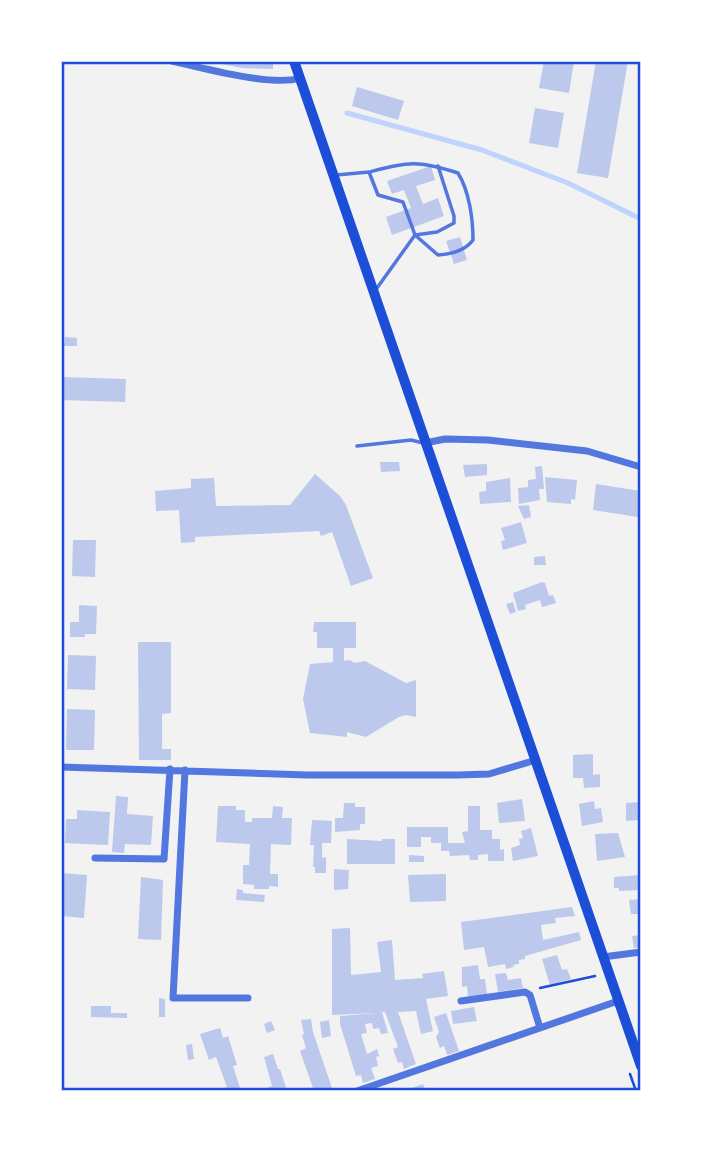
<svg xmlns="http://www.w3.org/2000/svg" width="702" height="1152" viewBox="0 0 702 1152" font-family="Signika,sans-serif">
<rect width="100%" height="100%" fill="#f2f2f2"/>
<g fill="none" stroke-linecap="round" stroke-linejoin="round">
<path stroke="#bfd3fe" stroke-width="5" d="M347,113L482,150L568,183L641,219"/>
</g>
<path fill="#bdc9ec" d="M222,61H273V69L242,68L222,64Z
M544,61H574L569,93L539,88Z
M596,61H628L608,178L577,173Z
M357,87L404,101L398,120L352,106Z
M535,108L564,113L558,148L529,143Z
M431,166L435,180L416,186L423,204L438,198L444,216L392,235L386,217L411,208L404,190L392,194L387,181Z
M460,237L467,260L454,264L446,241Z
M65,337L77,338V346H64Z
M61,346H64V369H61Z
M61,377L126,379L125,402L61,400Z
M380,462H399L400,471L381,472Z
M487,464V475L465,477L463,465Z
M542,466L544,489H539L540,500L519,504L518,488L528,487V480L536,479L535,467Z
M315,474L340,496L346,505L373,578L351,586L332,532L321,536L319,531L195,537V542L181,543L179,510L156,511L155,491L191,488V479L214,478L216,506L290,505Z
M545,477L577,480L575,500L571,499V504L547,502Z
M510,478L511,502L480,504L479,492L486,491V482Z
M596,484L641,491L638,517L593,510Z
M529,505L531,517L524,519L518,506Z
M521,522L527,543L503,550L501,541L505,540L501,528Z
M73,540H96L95,577L72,576Z
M545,556L546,565H534V557Z
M542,582L545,583L549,596L553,595L556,603L542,607L540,600L525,605L526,609L518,611L513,593Z
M513,602L516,612L510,614L506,604Z
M79,605L97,606L96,634H85V637H70V622H79Z
M314,622H356V648H344V661L350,660L354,663L365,661L406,683L416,680V717L406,715L399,717L366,737L347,732V737L310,733L303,699L310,664L333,662V648H317V632H313Z
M138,642H171V713L162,714V749H171V760H139Z
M68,655L96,656L95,690L67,689Z
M67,709L95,710L94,750H66Z
M593,754V775L600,774V787L584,788L583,778H573V755Z
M116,796L128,797L127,814L153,816L151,845L125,844L124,853L112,852Z
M522,799L525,821L499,823L497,803Z
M594,801L595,809L601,808L603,822L582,826L579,804Z
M641,802V820L626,821V803Z
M344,803H355V807H365V824H360V830L335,832V818H343Z
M218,806H236V810H245V822H252V818H272L273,806L283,807L282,818H292L291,845L271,844L270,874H278V887L269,886V889H254V885L243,884V865H249L250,844L216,842Z
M468,806H480V830H492V839H500V850L504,849V861H488V854L478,855V860H470L469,855L450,856L449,851H441V843H431V837H421V847H407V827H448V843H465L462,832L468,831Z
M77,810L110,812L108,845L65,843L66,819H77Z
M312,820L332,821L331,843H322V858L326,857V873H315V867H313L314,845H310Z
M531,828L538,856L513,861L511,848L520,845L519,839L523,838L521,831Z
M618,833L625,857L597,861L595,834Z
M347,839L382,841V839H395V864H347Z
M409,855L424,856V862H409Z
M334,869L349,870L348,889L334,890Z
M61,873L87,875L84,918L61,916Z
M446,874V901L410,902L408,875Z
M641,875L639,890L619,891V888H614V877Z
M141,877L163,880L161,940L138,939Z
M237,889L243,890V893L265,895L264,902L236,900Z
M641,899V914H631L629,900Z
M572,907L575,916L555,918L556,923L541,925L543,940L579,932L581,940L525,956V959L519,960V964L513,965L514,967L506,969L505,964L488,967L484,947L464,950L461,922Z
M350,928L351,975L381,972L377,942L392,940L395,980L423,978L422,974L444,971L448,996L426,999L433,1031L421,1034L416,1011L398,1012L416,1064L404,1069L402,1062L398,1063L393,1049L398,1047L385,1012H382L388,1033L381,1034L379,1028L373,1029L372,1023L365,1024L367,1033L361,1034L367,1054L377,1049L379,1056L376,1057L378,1066L371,1068L375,1079L363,1083L361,1075L356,1076L340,1024V1016L376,1013L332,1015V929Z
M641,935V947L634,948L632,936Z
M557,955L562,970L567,969L571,979L550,985L542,959Z
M478,965L480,979H485L487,994L468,997L467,986L462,987V967Z
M506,973L508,980L521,978L523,988L498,992L495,974Z
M159,998L165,999V1017H159Z
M91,1006H111V1013H127V1018L91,1017Z
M474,1007L477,1021L453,1024L451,1011Z
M446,1013L459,1051L447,1055L444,1046L440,1048L436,1037L439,1032L434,1017Z
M311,1019L313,1032L333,1091H314L300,1051L306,1048L302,1035L304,1034L301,1020Z
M329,1020L331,1036L322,1038L320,1022Z
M271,1021L275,1030L267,1033L264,1024Z
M220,1028L223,1038L228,1036L237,1065L233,1066L241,1091H216L227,1087L216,1057L209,1060L200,1034Z
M192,1044L194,1059L188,1060L186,1045Z
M273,1054L278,1069H280L287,1091H269L268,1087L272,1086L264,1057Z
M423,1084L426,1091H412V1088Z"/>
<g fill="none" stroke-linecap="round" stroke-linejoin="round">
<path stroke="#1d4ed8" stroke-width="2.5" d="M540,988L595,976
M630,1074L636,1091"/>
<path stroke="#5277de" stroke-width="3.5" d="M369,172C410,162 416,160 458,173C469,191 473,218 473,240C465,251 452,254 438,255L415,235
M336,175L369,172L378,195L403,202L415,235L377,288
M415,235L437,232L454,223V216L438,166
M357,446L411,440L423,443"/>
<path stroke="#5277de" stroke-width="7" d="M172,61C202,68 273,87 300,78
M425,443L445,439L488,440L587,451L641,467
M61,767L307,775H458L489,774L536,760
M185,770L173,998H248
M95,858L164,859L170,769
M603,957L641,952
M461,1001L525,992L530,995L540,1028
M357,1091L618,1001"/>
<path stroke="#1d4ed8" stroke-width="10" d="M294,61L641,1066"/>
</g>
<rect width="702" height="1152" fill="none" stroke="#ffffff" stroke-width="126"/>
<rect x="63" y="63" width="576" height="1026" fill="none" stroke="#1d4ed8" stroke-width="2.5"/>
</svg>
